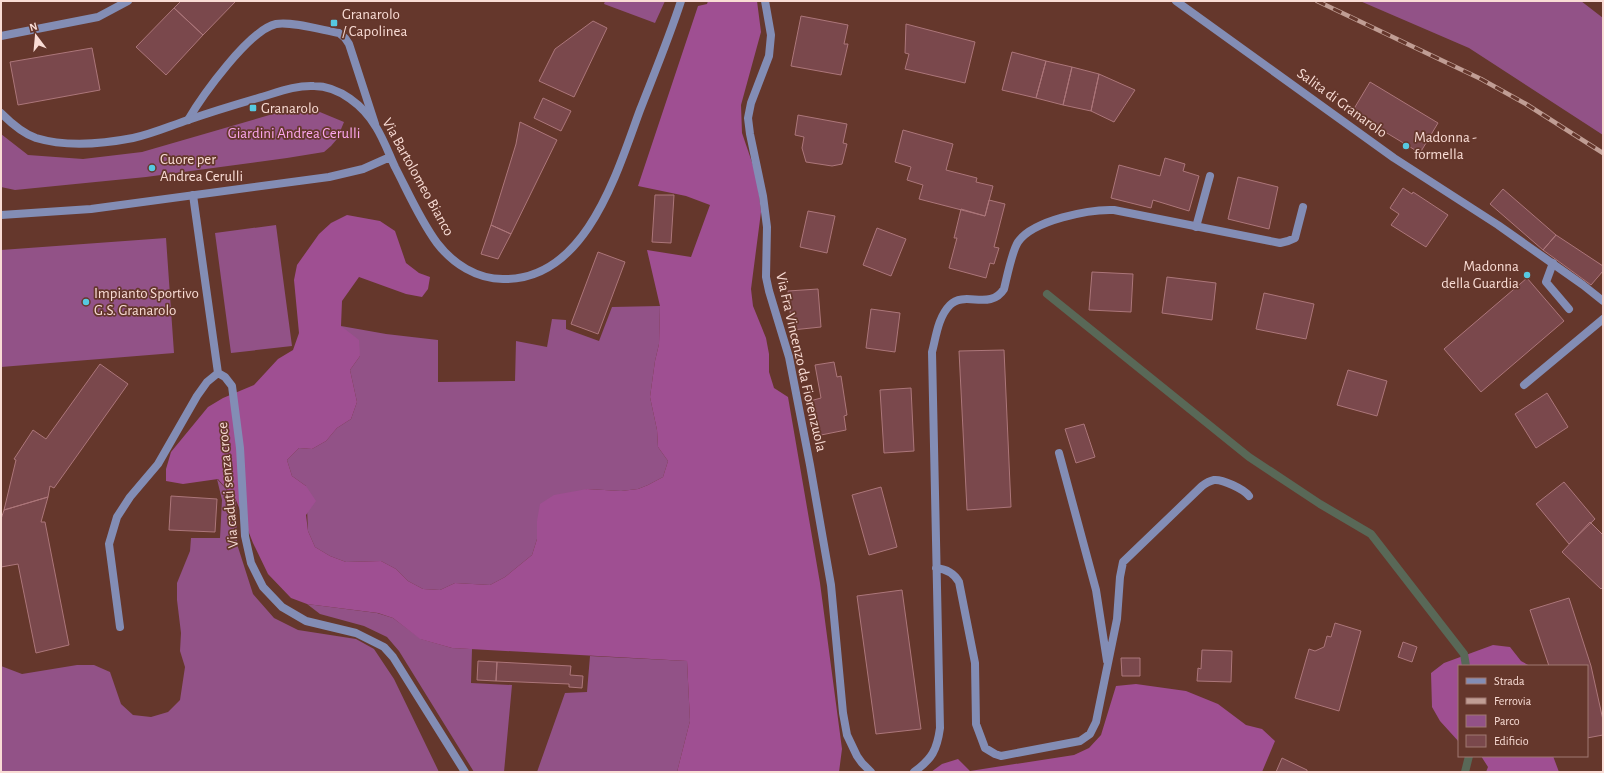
<svg xmlns="http://www.w3.org/2000/svg" width="1604" height="773" viewBox="0 0 1604 773" font-family="'Alegreya Sans',sans-serif">
<rect width="100%" height="100%" fill="#65372c"/>
<path fill="#925287" d="M605,1H665L655,23L604,4Z
M1360,1H1581L1603,18V135L1469,48Z
M290,109L315,110L344,122L337,139L331,146L324,152L287,158L146,177L15,190L1,187V134L28,155L83,159L142,152Z
M276,225L292,346L231,353L215,233Z
M166,238L174,353L1,367V250Z
M660,306L659,344L655,361L650,397L657,430L658,447L668,461L663,477L648,485L638,489L621,491L587,489L537,521V539L532,555L505,577L490,585L455,583L440,590L423,589L408,581L396,569L381,561L346,562L330,556L315,547L308,531L306,486L292,476L287,460L299,448L312,449L326,441L337,428L351,419L357,402L350,370L360,356L341,326L386,334L438,340V382L515,381L516,341L547,347L552,319L566,320V329L599,341L612,307Z
M217,479L236,500L237,544L253,594L274,618L298,630L356,639L374,649L394,679L439,772H1V666L22,674L77,665H94L110,672L121,704L133,715L151,717L168,712L180,700L185,667L180,651L181,633L177,600V583L190,551L191,538H220L222,500Z
M307,604L377,613L393,618L421,639L452,648L472,649L471,683L512,685L504,772H474L399,651L387,637L364,626L320,614Z
M590,656L687,661L690,721L677,772H537L565,693L587,692Z"/>
<path fill="#9f4f92" d="M708,1H757L761,32L741,105L742,133L757,177L761,212L751,289L753,306L766,338L769,354V372L774,388L788,397L820,583L842,749L839,772H677L690,721L687,661L452,648L420,639L393,618L378,613L307,604L291,598L268,574L253,543L236,500L218,479L183,484L166,481V469L171,452L208,407L223,398L254,385L278,359L293,350L299,333L294,280L297,265L319,234L331,223L347,215L380,221L395,231L406,263L419,273L430,277L428,289L422,297L406,294L359,277L342,301L341,326L359,340L360,356L350,370L357,402L351,419L337,428L326,441L312,449L299,448L287,460L292,476L306,486L316,501L306,515L308,531L315,547L330,556L346,562L381,561L396,569L408,581L423,589L440,590L455,583L490,585L505,577L532,555L537,539V521L540,504L554,495L587,489L621,491L638,489L648,485L663,477L668,461L658,447L657,430L650,397L655,361L659,344L660,306L647,250L691,257L710,205L686,196L638,186L698,6L707,4Z
M1493,645L1510,647L1521,661L1530,666H1459V742L1440,721L1432,707L1431,673L1444,663Z
M1136,684L1186,691L1218,704L1246,725L1262,729L1275,741L1262,772H931L942,764L958,759L970,771L1074,755L1089,748L1101,735L1116,686Z
M1481,756H1553L1559,772H1486L1488,767Z"/>
<g fill="none" stroke-linecap="round" stroke-linejoin="round">
<path stroke="#596857" stroke-width="8" d="M1047,294L1249,457L1320,504L1371,534L1464,654L1466,666
M1465,772L1469,756"/>
</g>
<path fill="#7a484c" stroke="#ac767a" d="M181,1H233L235,2L203,35L174,8Z
M174,8L203,35L166,75L136,47Z
M801,16L848,25L844,44H848L841,75L791,66Z
M593,21L607,28L574,97L539,81L555,49Z
M906,24L975,42L965,83L905,69L909,54L905,53Z
M92,48L100,90L18,105L10,62Z
M1012,52L1046,61L1036,98L1002,90Z
M1046,61L1072,67L1063,105L1036,98Z
M1072,67L1099,74L1091,111L1063,105Z
M1099,74L1135,90L1114,122L1091,111Z
M1370,82L1438,123L1420,153L1352,112Z
M543,98L571,111L561,131L534,118Z
M798,115L847,124L843,143L847,144L842,164L832,166L806,162L802,148L804,137L795,135Z
M520,122L557,140L511,234L491,225L516,144Z
M903,130L953,144L946,170L977,178L976,182L993,186L985,216L919,199L923,185L907,180L911,167L895,162Z
M1165,158L1185,164L1183,171L1199,176L1189,211L1153,200L1151,208L1111,198L1119,165L1160,176Z
M1238,177L1278,187L1269,229L1228,219Z
M1403,188L1412,194L1413,192L1448,215L1426,247L1391,225L1399,214L1390,208Z
M1503,189L1556,235L1543,250L1490,204Z
M655,195H674L671,243L652,242Z
M989,200L1005,204L994,247L999,248L994,264L990,263L986,278L949,268L957,238H954L961,209L985,216Z
M808,211L835,216L827,253L800,247Z
M491,225L511,234L498,259L481,254Z
M877,228L906,239L891,276L863,265Z
M1556,235L1603,266V271L1591,285L1543,250Z
M598,252L625,262L598,334L571,324Z
M1092,272L1133,274L1131,312L1089,310Z
M1167,277L1216,283L1212,320L1162,313Z
M1527,278L1564,321L1481,392L1444,349Z
M818,289L821,327L792,330L788,291Z
M1264,293L1314,304L1306,339L1256,329Z
M871,309L900,313L895,352L866,348Z
M1004,350L1011,507L967,510L959,351Z
M834,362L837,377L841,376L847,415L844,416L846,430L816,436L810,401L821,398L815,365Z
M100,364L128,384L54,488L50,486L48,497L4,510L16,460L14,459L33,430L46,439Z
M1348,370L1387,381L1377,416L1337,405Z
M911,388L914,451L884,453L880,390Z
M1547,393L1568,427L1536,448L1515,414Z
M1084,424L1095,457L1076,463L1065,429Z
M1564,482L1595,519L1569,544L1536,504Z
M881,487L897,547L869,555L852,495Z
M171,496L217,499L215,532L169,530Z
M48,497L41,522H45L69,645L36,653L18,564L1,567V519L4,510Z
M1590,522L1603,535V587L1601,589L1562,552Z
M902,590L921,729L876,734L857,596Z
M1569,598L1591,666L1603,720V735L1587,738V666H1549L1530,610Z
M1335,623L1361,631L1339,711L1295,698L1309,649L1315,651L1324,647L1327,636L1331,637Z
M1403,642L1417,647L1412,662L1398,657Z
M1202,650L1232,651L1231,682L1197,681L1198,668L1201,669Z
M1121,658H1140V676H1122Z
M478,661L497,662L496,681L477,680Z
M497,662L571,666L570,675L583,676L582,688L569,687V684L496,681Z
M1282,758L1307,770V772H1276Z"/>
<g fill="none" stroke-linecap="round" stroke-linejoin="round">
<path stroke="#838db5" stroke-width="8" d="M188,120C202,96 249,30 276,24C291,21 322,30 339,33L345,38L349,44L375,124
M193,195L218,373
M1196,227L1210,176
M1553,263L1546,282L1569,309
M218,373L225,377L232,386L240,448L245,536L251,563L263,587L282,607L306,621L356,633L384,647L393,657L465,772
M120,627L109,544L117,517L130,497L158,464L197,396L207,382L218,373"/>
<path stroke="#838db5" stroke-width="8" d="M765,1L771,35L769,56L751,103L748,118L750,134L763,196L767,227L766,277L769,291L789,357L810,465L831,585L843,713L847,735L857,756L862,763L871,772
M1176,1L1394,158L1498,225L1583,285L1603,301
M1,36L98,17L128,1
M1,113C11,123 22,133 36,138C66,147 102,144 133,138C152,134 170,126 188,120C211,112 234,105 258,98C276,93 295,85 314,86C339,86 364,106 376,127C384,140 389,154 395,167C408,192 420,220 437,243C453,264 477,279 503,279C586,281 617,172 640,110C654,74 669,38 681,1
M1,215L91,209L329,177L363,169L390,157
M1524,385L1603,319
M1059,453L1096,590L1107,661
M936,568C946,569 954,573 959,582L975,663L976,724L985,748L995,754L1001,756L1080,741L1090,734L1096,722L1117,619L1120,577L1123,562L1202,486C1206,483 1209,481 1214,480C1222,479 1244,489 1249,496
M914,772C932,759 937,750 940,728L932,352C936,337 938,317 950,305C965,290 990,311 1004,289C1007,277 1012,251 1018,242C1033,220 1090,209 1114,210L1280,243L1288,241L1295,238L1303,207"/>
<defs>
<path id="rail" d="M1317,1L1481,79L1526,104L1603,153"/>
</defs>
<use href="#rail" stroke="#c09d94" stroke-width="4.5"/>
<use href="#rail" stroke="#65372c" stroke-width="3" stroke-dasharray="9" stroke-linecap="butt"/>
</g>
<g fill="#56c9e1" stroke="#65372c" stroke-width="1.5">
<rect x="330" y="19" width="8" height="8" rx="2"/>
<rect x="249" y="104" width="8" height="8" rx="2"/>
<circle cx="1406" cy="146" r="4"/>
<circle cx="152" cy="168" r="4"/>
<circle cx="1527" cy="275" r="4"/>
<circle cx="86" cy="302" r="4"/>
</g>
<g text-anchor="middle" dominant-baseline="central" stroke-width="3.5" stroke-linejoin="round" paint-order="stroke">
<g font-size="15" fill="#f9dcd5" stroke="#65372c" text-anchor="start">
<text x="342" y="14">Granarolo<tspan x="342" dy="17">/ Capolinea</tspan></text>
<text x="261" y="108">Granarolo</text>
<text x="1414" y="137">Madonna -<tspan x="1414" dy="17">formella</tspan></text>
<text x="160" y="159">Cuore per<tspan x="160" dy="17">Andrea Cerulli</tspan></text>
<text x="1519" y="266" text-anchor="end">Madonna<tspan x="1519" dy="17">della Guardia</tspan></text>
<text x="94" y="293">Impianto Sportivo<tspan x="94" dy="17">G.S. Granarolo</tspan></text>
</g>
<g font-size="15" fill="#f9dcd5" stroke="#65372c">
<text transform="translate(1342 103) rotate(36)">Salita di Granarolo</text>
<text transform="translate(418 177) rotate(61)">Via Bartolomeo Bianco</text>
<text transform="translate(801 362) rotate(77)">Via Fra Vincenzo da Fiorenzuola</text>
<text transform="translate(228 485) rotate(-95)">Via caduti senza croce</text>
</g>
<g font-size="15" fill="#fca6ec" stroke="#65372c">
<text x="294" y="133">Giardini Andrea Cerulli</text>
</g>
</g>
<rect width="1604" height="773" fill="none" stroke="#f9dcd5" stroke-width="4"/>
<rect x="1458" y="665" width="130" height="92" fill="#65372c" stroke="#a07970"/>
<rect x="1466" y="678" width="20" height="6" fill="#838db5" stroke="#a07970"/>
<text x="1494" y="685" font-size="12" fill="#f9dcd5">Strada</text>
<rect x="1466" y="698" width="20" height="6" fill="#c09d94" stroke="#a07970"/>
<text x="1494" y="705" font-size="12" fill="#f9dcd5">Ferrovia</text>
<rect x="1466" y="715" width="20" height="12" fill="#925287" stroke="#a07970"/>
<text x="1494" y="725" font-size="12" fill="#f9dcd5">Parco</text>
<rect x="1466" y="735" width="20" height="12" fill="#7a484c" stroke="#a07970"/>
<text x="1494" y="745" font-size="12" fill="#f9dcd5">Edificio</text>
<g transform="translate(36 36) rotate(344)" stroke="#65372c" stroke-width="3" paint-order="stroke">
<path d="M0-3L7 15L0 10L-7 15Z" fill="#f9dcd5"/>
<text y="-6" font-size="11" font-weight="bold" text-anchor="middle" fill="#f9dcd5">N</text>
</g>
</svg>
